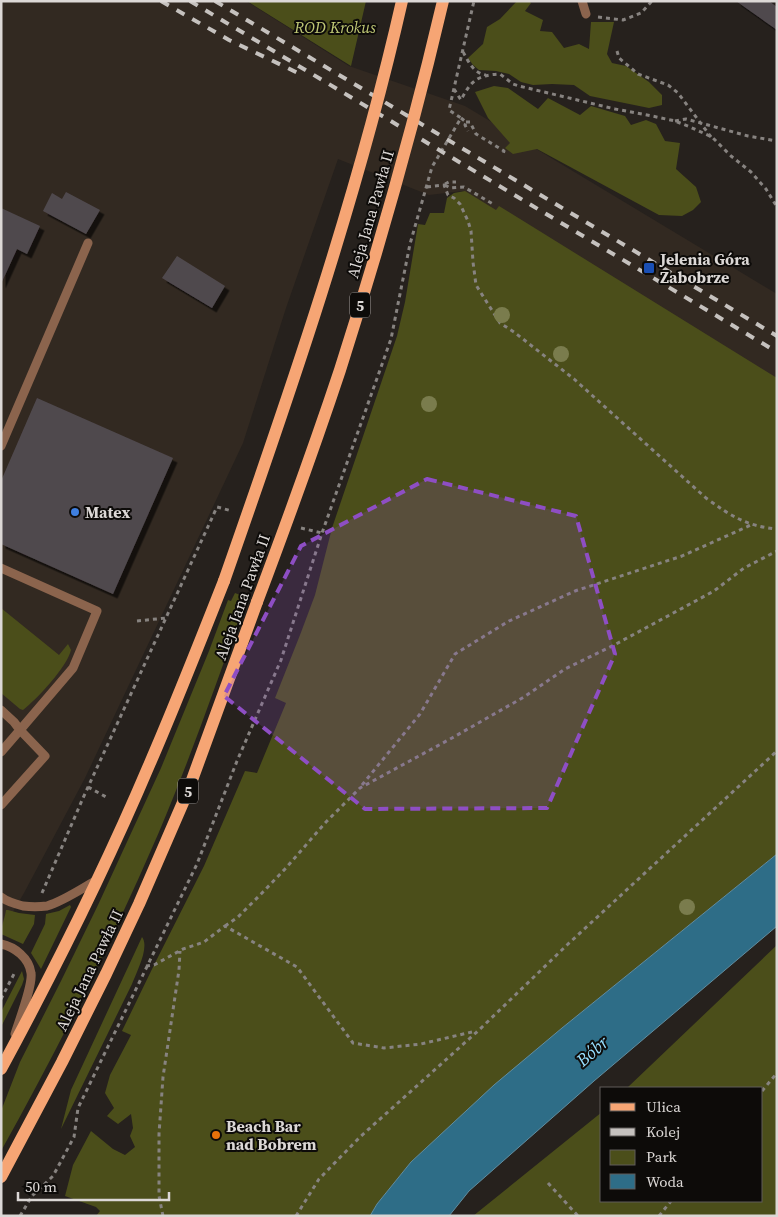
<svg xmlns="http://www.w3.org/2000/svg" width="778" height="1217" viewBox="0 0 778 1217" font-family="'Source Serif 4',serif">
<defs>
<filter id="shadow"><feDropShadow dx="4.5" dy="4.5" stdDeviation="0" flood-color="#0009"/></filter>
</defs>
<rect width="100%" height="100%" fill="#26211d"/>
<path fill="#322921" d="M1,1H246L349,66L465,106L777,294V411L610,299L463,191L429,195L338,159L286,308L243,443L85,778L24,893L1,932Z"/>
<path fill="#4b4e1a" d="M247,1H366L351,66Z
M517,1H529L531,3L525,11L543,20L540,31L552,32L564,48L579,44L589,49L591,22H614L607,54L612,63L626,66L649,82L662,95V105L649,108L590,96L574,85L552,84L533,85L521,82L509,74L496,71L479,70L473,65L468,58L483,44L487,27L500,19Z
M494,86L508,88L538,109L548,98L580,115L591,106L625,116L631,125L646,120L656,124L665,141L680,143L676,169L696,187L701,202L693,210L682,216L659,215L537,149L513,154L505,148L510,143L488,118L475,92Z
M465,191L496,210L499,206L777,378V854L562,1028L411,1162L377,1204L370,1216H96L100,1211L96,1207L65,1196L73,1165L91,1131L113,1149L125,1155L135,1147L130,1136L133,1128L131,1114L118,1124L107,1116L114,1108L105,1093L110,1075L131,1035L122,1031L154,965L204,866L245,771L257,773L286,703L275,698L300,635L315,595L332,528L397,336L405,302L418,224L425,225L430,213H444L447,198L454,193Z
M235,593L243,596L240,608L243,609C216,684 190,759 159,832C112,941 59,1047 1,1151V1111L20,1062L61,981L98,905L161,768L209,651L228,600L231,601Z
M1,608L59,655L68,644L71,650C67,667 37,699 23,710L20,709L1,693Z
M70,905L71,907L41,969L31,953L45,924L46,914L59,911Z
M6,910H8L19,913L35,915L34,924L23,944L1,934C1,926 5,918 6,910Z
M142,937C150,947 136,973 132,984L61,1129L71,1090Z
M777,945V1216H473L602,1112V1201H762V1088H627Z
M22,971L24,979L22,985L1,1027V1012Z"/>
<path fill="#2e6d87" stroke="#628d9f" d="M777,854V926L594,1081L469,1191L449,1216H370L377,1204L411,1162L494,1085L562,1028Z"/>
<path fill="#50494e" filter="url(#shadow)" d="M736,1H769L777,7V30Z
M66,192L100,210L86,234L43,211L52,193L62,199Z
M1,208L40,226L27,254L17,249L1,284Z
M177,256L225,286L212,308L162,278Z
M37,398L173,458L113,594L1,544V481Z"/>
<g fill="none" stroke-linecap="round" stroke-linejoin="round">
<path stroke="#878380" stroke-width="3" stroke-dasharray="4 4" stroke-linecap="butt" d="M598,17L623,20L641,13L652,1
M617,51L619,58L638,74L668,85L678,93L711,137
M463,52C469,62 473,73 486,75
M454,89L461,100C471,81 477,75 500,74L513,84L519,86L615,109L652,116L675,121L690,127L712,137L731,156L751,172L766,189L777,207
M461,118L466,122L465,125L468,131
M675,121L686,119L748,136L777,141
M466,122H470L476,134L504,151L503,154
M445,184L449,182H456
M445,185L450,188L464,187L493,204L494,202
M427,187L444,185L448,195L454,198L460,204L468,221L471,231L473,262L476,285L500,323L514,332L574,379L706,498C731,516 746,526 777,529
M301,528L322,533
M137,621L166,618
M362,785L420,714L455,654L509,621L575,591L682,556L751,525
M88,787L108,798
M42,893L83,798L217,507L232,511
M225,926L238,917L262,893L285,869L326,822L360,788L452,738L524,697L565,669L616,644L714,591L744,568L777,551
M146,966L154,965L183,949L204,942L225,926L297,967L353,1043L384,1048L421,1044L476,1031
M1,999L15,972
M762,1091L777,1073
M548,1183L578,1216
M20,1216L32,1196L53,1176L74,1137L78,1108L197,864L237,761L281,660L322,533L391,339L410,244L432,167L461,118L449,110L474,1
M163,1216L159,1196V1134L163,1077L179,970L180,951
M296,1216L319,1179L360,1137L479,1030L567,945L777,751
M659,1216L671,1201"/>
<path stroke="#8b644d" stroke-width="9" d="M582,1L586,14
M1,446L88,243
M1,568L97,611L73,668L20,730L45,756L1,805
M1,710L14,722L20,730L1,752
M1,897C7,902 15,904 23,906C31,907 39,907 47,906C62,902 83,888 97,880
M1,944C15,947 29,958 31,973C33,985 19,1021 15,1034"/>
<path stroke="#f6a574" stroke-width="12" d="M1,1069C55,969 106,867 150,763C176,703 200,642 224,581
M1,1177L62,1062L106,974L139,904L188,791L257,602"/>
<path stroke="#c5c1be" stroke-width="4" stroke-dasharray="9 9" stroke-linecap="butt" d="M161,1L229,40L298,73
M190,1L777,352
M215,1L777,336"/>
<path stroke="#f6a574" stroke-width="12" d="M224,581C291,390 357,199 402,1
M257,602C286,525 314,448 340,370C379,248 414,125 443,1"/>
</g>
<g fill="#7a7c4d">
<circle cx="502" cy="315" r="8"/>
<circle cx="561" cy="354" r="8"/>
<circle cx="429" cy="404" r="8"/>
<circle cx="687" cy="907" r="8"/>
</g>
<path fill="#8e4ec4" fill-opacity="0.2" stroke="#8e4ec4" stroke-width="4" stroke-dasharray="10 6" stroke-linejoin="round" d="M427,479L576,516L615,654L547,808L365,809L224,696L301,546Z"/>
<rect fill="#1a4fb4" stroke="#0d0b09" stroke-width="2" x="643" y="262" width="12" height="12" rx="2.5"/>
<circle fill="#3f7fe0" stroke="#0d0b09" stroke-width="2" cx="75" cy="512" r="5"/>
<circle fill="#e8710a" stroke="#0d0b09" stroke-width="2" cx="216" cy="1135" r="5"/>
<g text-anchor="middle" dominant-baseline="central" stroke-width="4" stroke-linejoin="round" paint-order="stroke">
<g fill="#0d0b09" stroke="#9e9a98" stroke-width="1">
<rect x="350" y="292.5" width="20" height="25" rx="4"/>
<rect x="178" y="778.5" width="20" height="25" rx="4"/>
</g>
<g font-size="15" font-weight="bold" fill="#dcd8d6">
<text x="360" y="305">5</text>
<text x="188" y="791">5</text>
</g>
<g font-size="16" font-style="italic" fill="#bfc775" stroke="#0d0b09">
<text x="335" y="27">ROD Krokus</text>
</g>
<g font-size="16" fill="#dcd8d6" stroke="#0d0b09">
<text transform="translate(370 214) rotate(-74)">Aleja Jana Pawła II</text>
<text transform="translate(242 597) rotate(-70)">Aleja Jana Pawła II</text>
<text transform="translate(89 970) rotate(-64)">Aleja Jana Pawła II</text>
</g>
<g font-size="16" font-weight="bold" fill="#dcd8d6" stroke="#0d0b09" text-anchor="start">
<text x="660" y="259">Jelenia Góra<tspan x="660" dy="18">Zabobrze</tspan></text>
<text x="85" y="512">Matex</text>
<text x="226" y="1126">Beach Bar<tspan x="226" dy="18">nad Bobrem</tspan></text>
</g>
<g font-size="18" font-style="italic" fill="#96defe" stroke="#0d0b09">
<text transform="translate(592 1051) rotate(-41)">Bóbr</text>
</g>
</g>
<rect width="778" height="1217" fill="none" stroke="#dcd8d6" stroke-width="5"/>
<rect x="600" y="1087" width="162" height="115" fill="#0d0b09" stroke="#605d5b"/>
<rect x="610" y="1103" width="25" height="8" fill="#f6a574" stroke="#605d5b"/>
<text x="646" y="1112" font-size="15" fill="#dcd8d6">Ulica</text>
<rect x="610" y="1128" width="25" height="8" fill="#c5c1be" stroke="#605d5b"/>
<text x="646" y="1137" font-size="15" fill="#dcd8d6">Kolej</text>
<rect x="610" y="1150" width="25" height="15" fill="#4b4e1a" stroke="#605d5b"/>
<text x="646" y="1162" font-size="15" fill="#dcd8d6">Park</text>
<rect x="610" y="1174" width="25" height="15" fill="#2e6d87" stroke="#605d5b"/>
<text x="646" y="1187" font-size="15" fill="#dcd8d6">Woda</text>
<path d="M18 1192v8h151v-8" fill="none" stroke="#dcd8d6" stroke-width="2.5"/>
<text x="25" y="1192" font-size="15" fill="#dcd8d6" stroke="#0d0b09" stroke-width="4" paint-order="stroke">50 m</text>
</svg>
